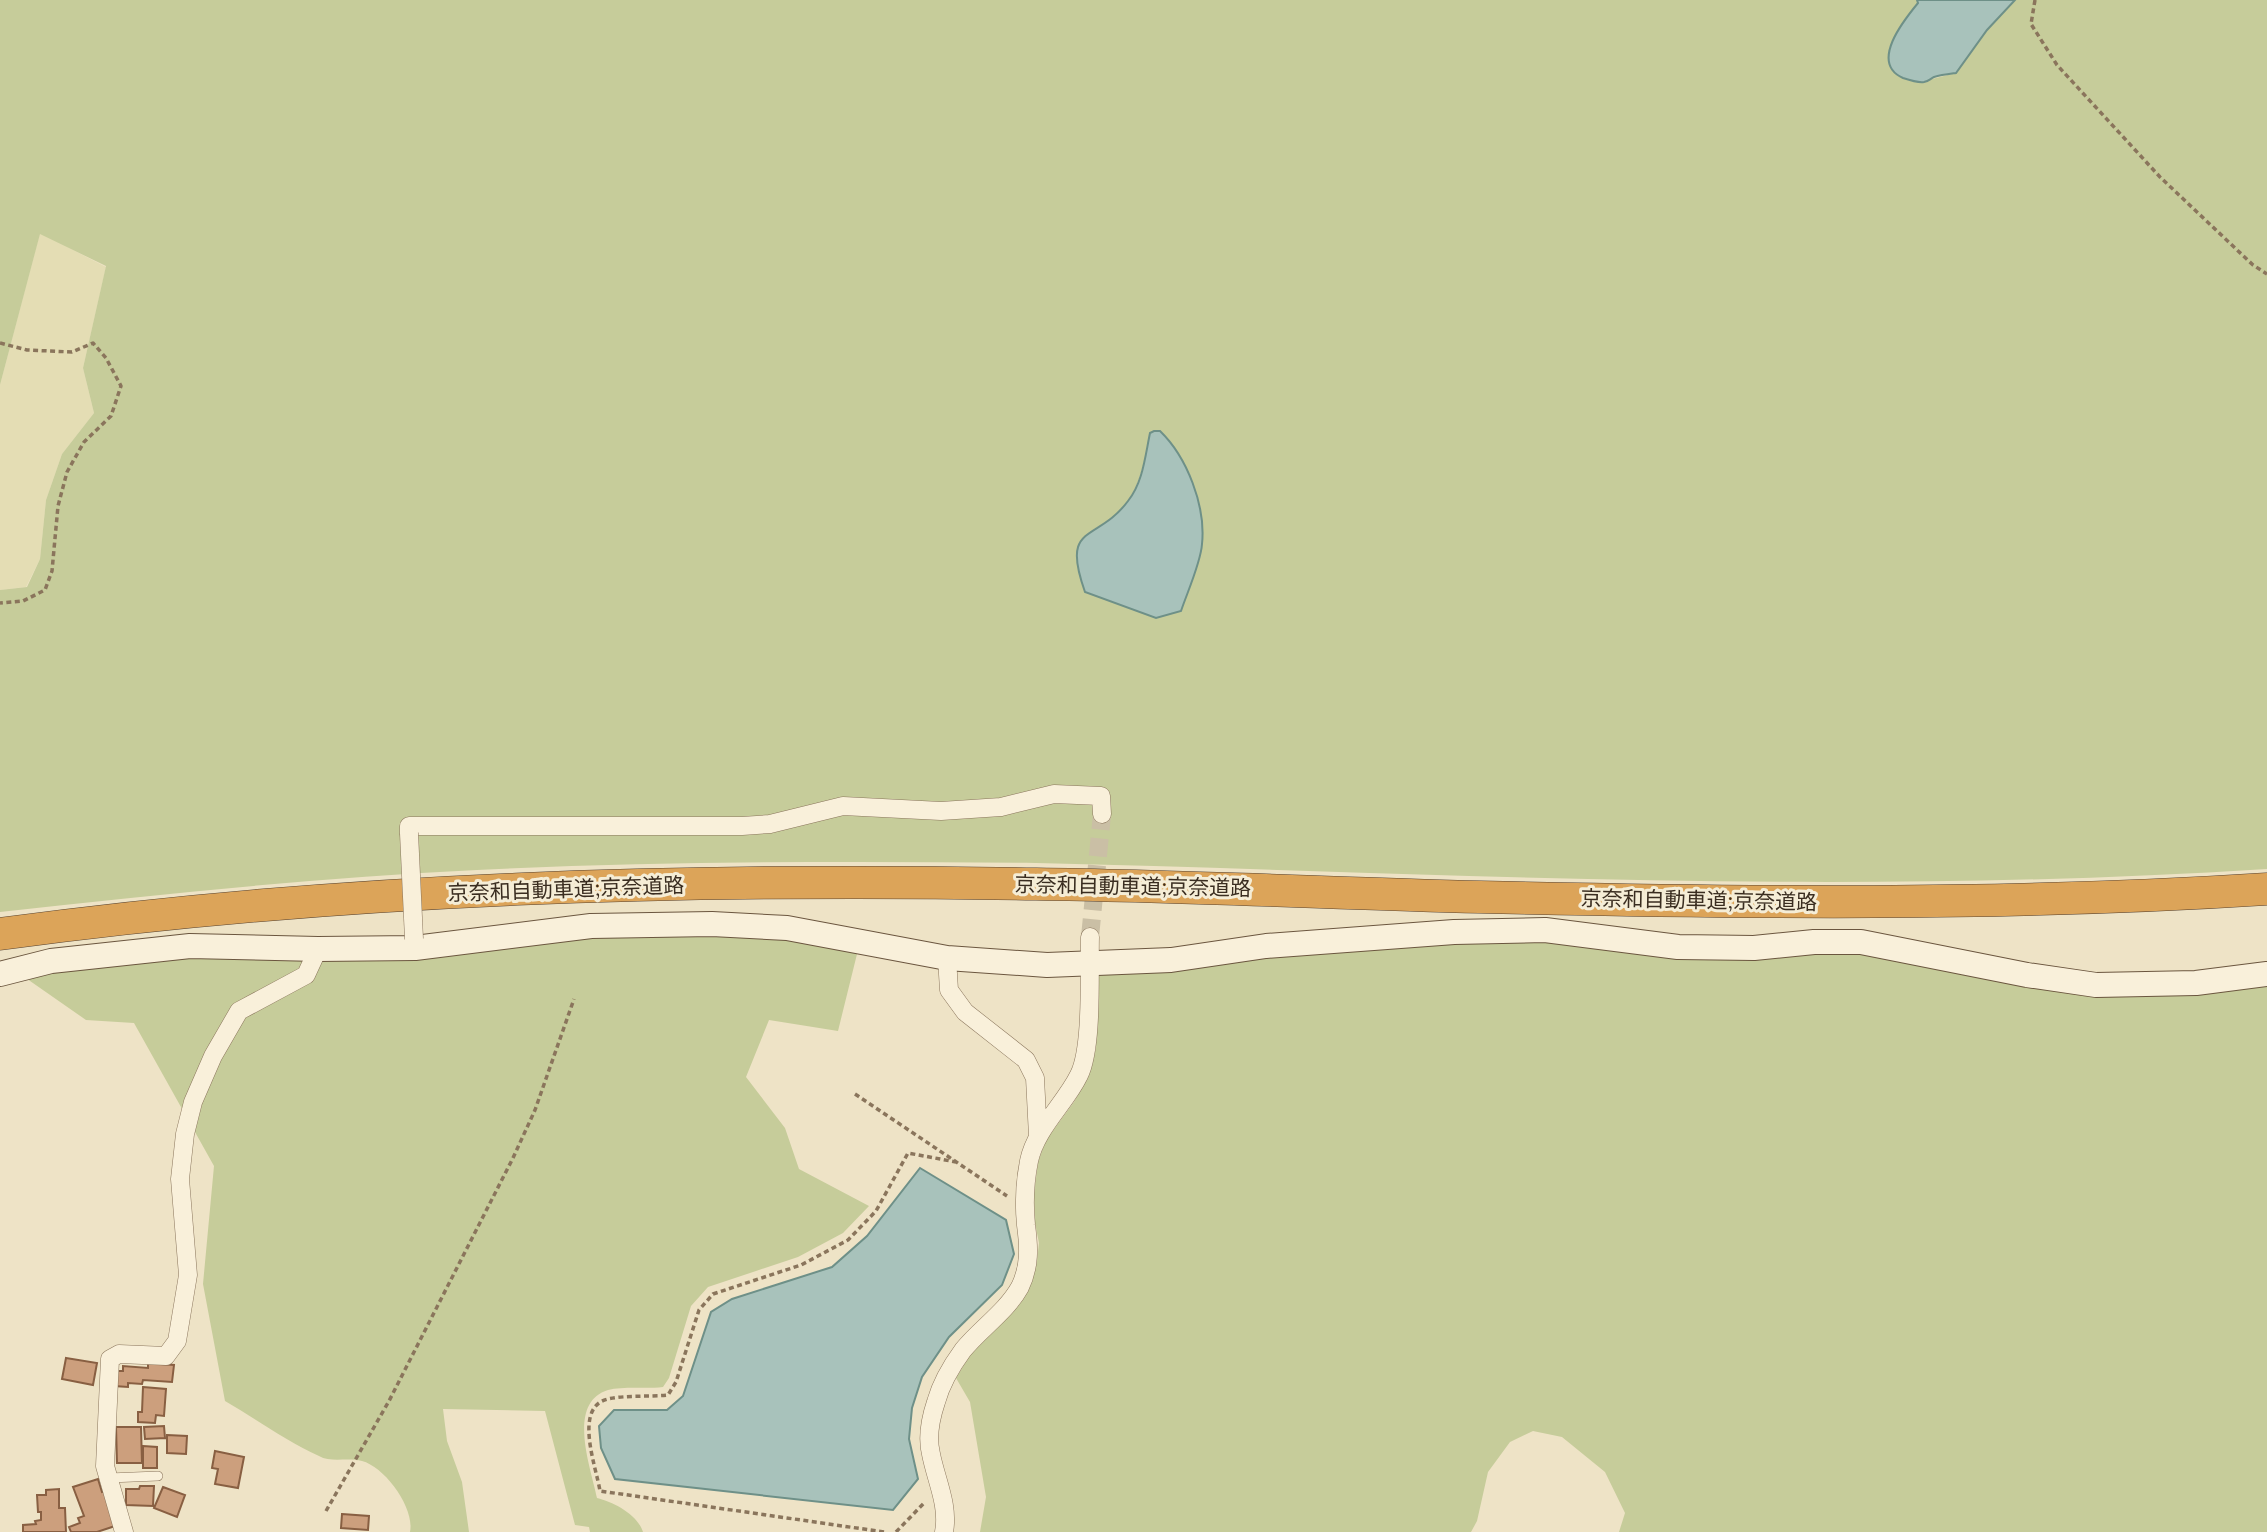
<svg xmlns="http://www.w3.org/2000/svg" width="2267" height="1532" viewBox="0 0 2267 1532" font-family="Lora,'Noto Sans JP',serif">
<rect width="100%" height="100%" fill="#eee3c6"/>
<path fill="#e4ddb4" d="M40,233L106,267L83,368L94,413L62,454L46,500L40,559L26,587L0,590V385Z"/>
<path fill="#c6cc9a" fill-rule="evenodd" d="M0,0H1917L1918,3L1901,25L1913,81C1928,82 1941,76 1956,73L1987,30L2015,0H2267V869C2002,886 1735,884 1469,876C1325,872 1180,866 1036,863C851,861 661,861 477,870C317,878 159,894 0,912V590L27,587L40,559L46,500L62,454L94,413L83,368L106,266L40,234L0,385ZM1150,434L1190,474L1087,533C1094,529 1100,526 1107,521C1138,501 1143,468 1150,434Z
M592,934L786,937L858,950L838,1031L769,1020L746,1077L785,1128L799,1169L869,1206L843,1233L798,1257L708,1287L691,1306L669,1378L663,1387C647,1389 623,1386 608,1390C566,1403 591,1468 597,1498C614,1502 638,1515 643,1532H590L589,1527L575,1525L545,1411L443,1409L447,1441L462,1482L469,1532H410C415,1508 385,1467 362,1461C348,1457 331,1463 319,1456C286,1441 256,1419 225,1401L203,1284L214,1166L134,1023L86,1020L20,974L115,962Z
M1545,938L1860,951L2026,983H2267V1532H1619L1625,1513L1605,1472L1562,1437L1533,1431L1510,1442L1488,1472L1477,1521L1471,1532H980L986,1497L970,1402L956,1378L970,1355L1020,1304L1033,1277L1037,1261L1039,1243L1035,1223L1034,1194L1038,1162L1046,1140L1074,1102L1089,1075L1096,1048L1095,980L1103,970L1266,955Z"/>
<path fill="#a8c2bb" stroke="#6e9088" stroke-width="2" d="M1917,0H2015L1987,30L1956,73C1949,74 1941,75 1934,77C1930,79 1929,81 1924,82C1918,83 1909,80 1903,78C1869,63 1904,20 1918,3Z
M1154,431H1160C1187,457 1206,506 1202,544C1201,562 1187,593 1181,611L1156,618L1085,592C1060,522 1097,543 1128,501C1143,482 1145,457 1150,433Z
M920,1168L1006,1220L1014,1254L1002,1285L949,1337L922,1377L912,1408L909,1439L918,1479L893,1510L615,1479L601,1448L599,1426L614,1410H667L683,1396L711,1312L732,1299L832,1267L867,1236Z"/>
<path fill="#cc9f7d" stroke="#885f42" stroke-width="2" d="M66,1358L97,1363L93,1385L62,1379Z
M148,1363L174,1365L172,1382L143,1380L142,1384L128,1383V1387L114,1386L116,1371H123V1366L148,1368Z
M143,1387L166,1389L164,1416L156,1415L155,1423L138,1422V1412H142Z
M164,1426L165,1438L145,1439L144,1427Z
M116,1427H141L142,1463H117Z
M167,1435L187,1436L186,1454L167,1453Z
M143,1446L157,1447V1468H143Z
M215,1451L244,1457L238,1488L215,1484L218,1469L212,1468Z
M98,1479L102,1492L105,1491L115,1526L97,1532H71L69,1527L80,1523L78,1518L84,1516L73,1487Z
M140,1486H154L153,1506L126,1505V1489H139Z
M163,1487L185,1495L177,1517L154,1508Z
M59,1489V1508H65L66,1532H23V1525L36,1524L35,1521L41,1520V1512H38L37,1495H46V1490Z
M342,1514L369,1516L368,1530L341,1528Z"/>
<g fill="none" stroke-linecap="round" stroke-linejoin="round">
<path stroke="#cabfa5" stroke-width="18" stroke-dasharray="18 9" stroke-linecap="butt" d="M1090,937L1102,814"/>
<defs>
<path id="lane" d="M109,1478L158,1476"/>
<path id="street" d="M409,833V826H742L770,824L843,806L941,811L1001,807L1054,794L1101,796L1102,814
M947,958L949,990L965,1012L1026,1060L1035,1078L1038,1136
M124,1532L105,1466L110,1359L119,1354L166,1356L177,1341L188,1275L180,1179L185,1134L193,1102L213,1056L239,1011L306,975L318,949
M944,1532C949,1505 936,1480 931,1454C927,1438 931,1417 936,1402C941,1384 952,1365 963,1350C981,1328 1006,1312 1020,1287C1030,1266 1029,1247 1026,1225C1024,1205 1025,1181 1029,1161C1036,1128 1065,1104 1079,1075C1093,1047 1089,971 1090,937"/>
<path id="secondary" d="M0,974L51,961L190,946L318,949L415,948L591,926L712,924L787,928L947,958L1047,965L1171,960L1266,946L1454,932L1545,930L1678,947L1754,948L1814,942H1861L2027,975L2096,985L2196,983L2267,974"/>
<path id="highway" d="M0,934C343,887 690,878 1036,884C1184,886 1332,893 1480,897C1743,903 2005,906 2267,889"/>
</defs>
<use href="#lane" stroke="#8a755c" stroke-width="10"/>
<use href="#street" stroke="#8a755c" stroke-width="19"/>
<use href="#secondary" stroke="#6b563f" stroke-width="26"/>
<use href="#highway" stroke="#584330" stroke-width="33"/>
<path stroke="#8a755c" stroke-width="3.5" stroke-dasharray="5 3.5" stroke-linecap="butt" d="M2035,0L2031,24L2057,65L2160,177L2253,265L2267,274
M0,343L27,350L72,352L93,343L106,358L121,386L111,416L84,442L67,472L58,506L52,571L45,590L23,601L0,603
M855,1094L1007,1196
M326,1511L389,1401L513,1158L535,1110L574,999
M884,1532L600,1491C596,1466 573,1407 608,1399C626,1395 649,1397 668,1395L676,1382L699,1310L713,1294L801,1265L848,1240L876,1211L908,1153L956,1162
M896,1532L925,1502"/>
<use href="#lane" stroke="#f9f0da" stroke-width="9"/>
<use href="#street" stroke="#f9f0da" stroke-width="18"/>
<use href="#secondary" stroke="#f9f0da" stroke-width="24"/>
<use href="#highway" stroke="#dca459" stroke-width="32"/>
<defs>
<path id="street-bridge" d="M409,833L414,939"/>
</defs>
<use href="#street-bridge" stroke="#8a755c" stroke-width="19" stroke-linecap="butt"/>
<use href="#street-bridge" stroke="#f9f0da" stroke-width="18"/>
</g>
<g text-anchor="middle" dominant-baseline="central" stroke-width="6" stroke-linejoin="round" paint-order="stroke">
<g font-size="21" fill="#3a2d20" stroke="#f5edd6">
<text transform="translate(1133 886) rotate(1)">京奈和自動車道;京奈道路</text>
<text transform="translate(566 889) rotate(-2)">京奈和自動車道;京奈道路</text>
<text transform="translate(1699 900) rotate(1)">京奈和自動車道;京奈道路</text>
</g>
</g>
</svg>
